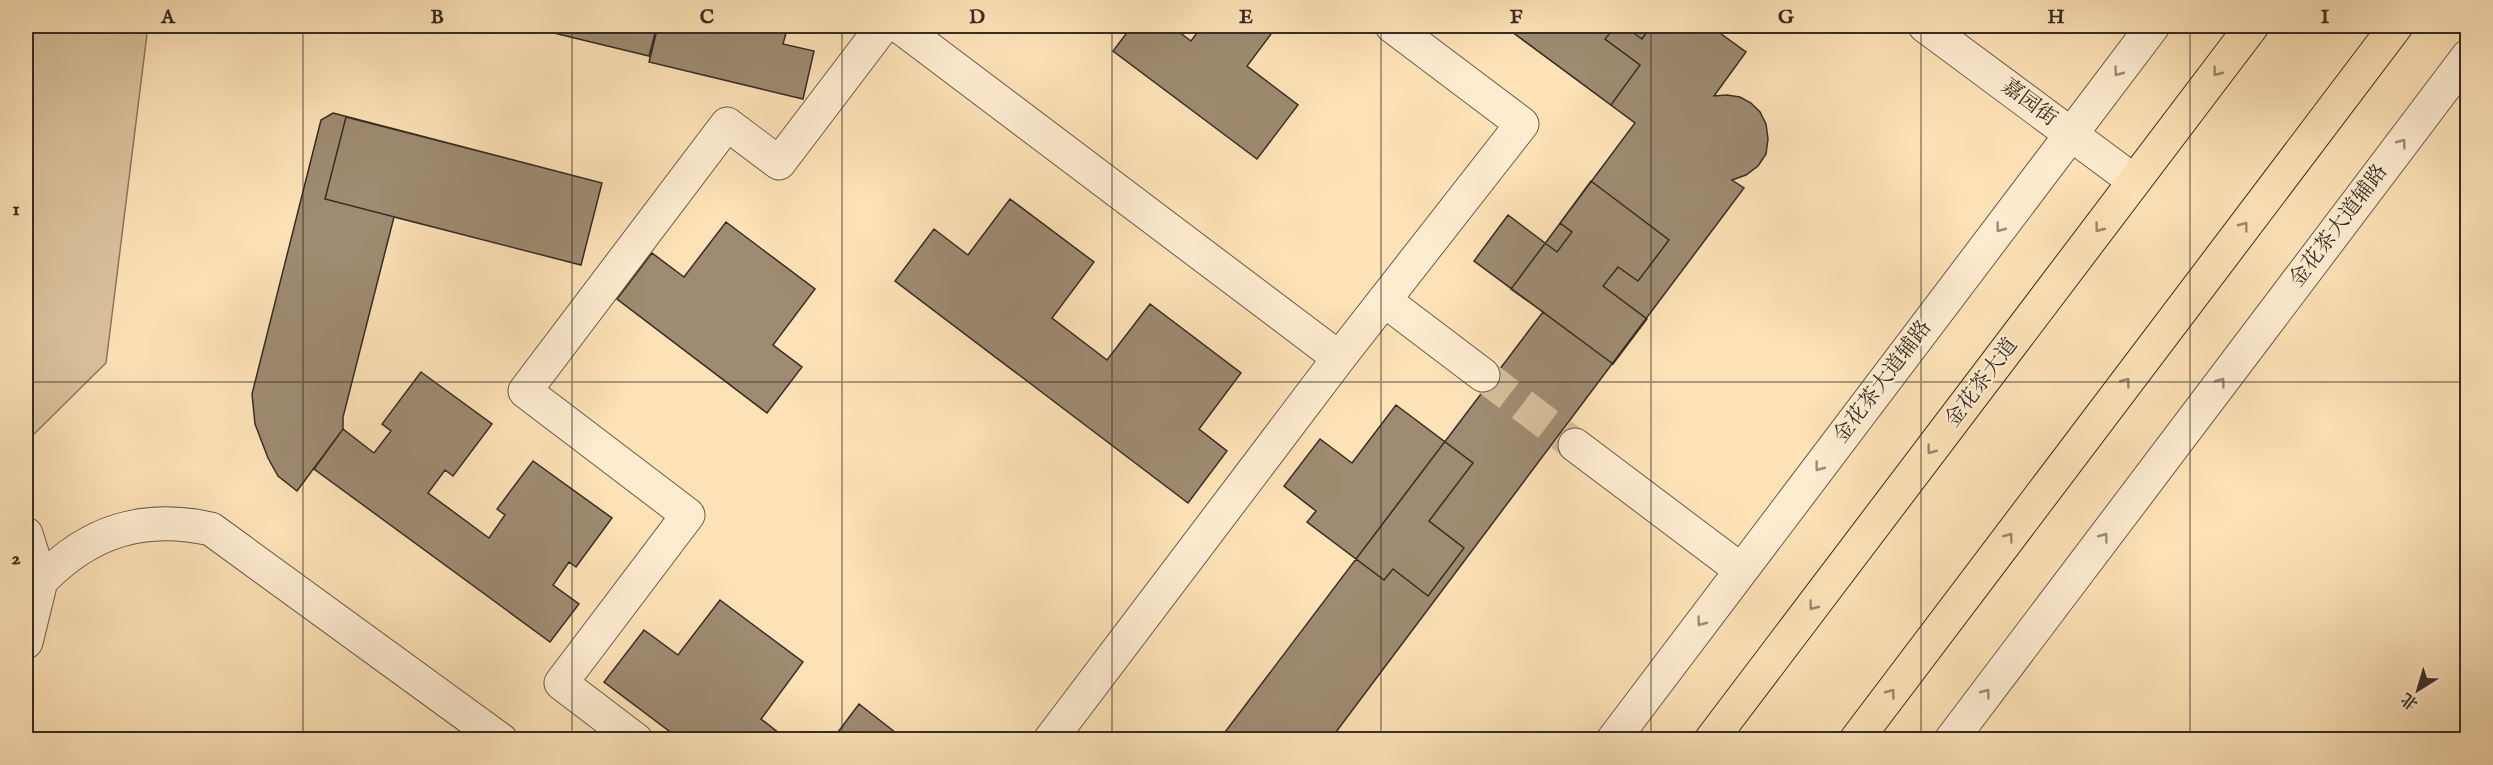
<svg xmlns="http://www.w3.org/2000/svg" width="2493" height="765" viewBox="0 0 2493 765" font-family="'IM FELL English','Noto Serif SC',serif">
<rect width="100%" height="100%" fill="#fde2b7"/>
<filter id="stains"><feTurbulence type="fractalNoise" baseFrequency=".00333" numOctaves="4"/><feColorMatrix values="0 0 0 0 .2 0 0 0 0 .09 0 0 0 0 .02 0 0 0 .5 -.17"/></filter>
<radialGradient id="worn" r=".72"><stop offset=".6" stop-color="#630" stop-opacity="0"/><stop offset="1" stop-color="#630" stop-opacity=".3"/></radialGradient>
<path fill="#dbc39e" stroke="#897862" stroke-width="1.5" d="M26,26H148L106,363L26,442Z"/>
<path fill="#9e8b71" stroke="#372c25" stroke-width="1.5" d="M525,26H657L649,56Z
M525,26H657L649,56Z
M658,26H788L783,44L814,51L803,99L649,62Z
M1132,26H1171L1191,41L1202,26H1277L1247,66L1298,105L1257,159L1113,51Z
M1504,26H1710L1746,52L1714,96L1727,95L1740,97L1751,103L1760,112L1766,124L1768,139L1766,154L1758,166L1746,175L1732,180L1744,188L1330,740H1219L1543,312L1511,289L1635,123Z
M1504,26H1616L1605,39L1640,65L1611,105Z
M1624,26H1651L1642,39Z
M333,113L602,183L581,265L394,217L343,417V429L297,491L278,476L268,458L255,424L252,394L321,120Z
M346,117L602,183L581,265L325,199Z
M1591,181L1669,240L1638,281L1618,267L1603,286L1647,319L1613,364L1474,261L1508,215L1557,252L1572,232L1560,223Z
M1010,199L1094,262L1052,318L1107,360L1150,304L1241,373L1199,429L1227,451L1188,503L895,281L934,229L968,255Z
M726,222L815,289L773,345L802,367L767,413L617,299L652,253L684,277Z
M421,372L492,424L453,476L445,470L428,493L489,538L505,515L497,509L533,461L612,518L576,567L569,562L553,585L579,604L550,642L314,469L343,429L374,453L391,431L382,424Z
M1396,405L1473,463L1429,521L1464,548L1428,596L1393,569L1384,580L1307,522L1316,511L1284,486L1320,439L1352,463Z
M720,600L803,662L761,719L788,740H681L604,682L644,630L678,655Z
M859,704L905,740H832Z"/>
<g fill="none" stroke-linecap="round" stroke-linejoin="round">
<path stroke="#d5be9a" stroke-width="33" stroke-dasharray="33 16" stroke-linecap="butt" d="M1483,375L1575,445"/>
<defs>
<path id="minor" d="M899,26L1339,358
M1925,26L2134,181
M1384,300L1483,375
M1575,445L1741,570
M26,534L41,581L26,642
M41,581C89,531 143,514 211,529L501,740
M636,740L561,683L688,515L525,391L727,124L779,163L883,26
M1050,740L1339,358L1522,124L1392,26
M1613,740L2153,26
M1951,740L2468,56"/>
<path id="highway" d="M1711,740L2252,26
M1856,740L2396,26"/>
</defs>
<use href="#minor" stroke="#685a4a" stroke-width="35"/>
<use href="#highway" stroke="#372c25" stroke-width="35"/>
<use href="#minor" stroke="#feecd0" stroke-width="33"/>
<use href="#highway" stroke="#fde2b7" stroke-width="33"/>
</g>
<defs><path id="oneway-chevron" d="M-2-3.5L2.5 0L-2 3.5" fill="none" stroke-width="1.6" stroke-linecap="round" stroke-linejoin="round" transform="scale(1.5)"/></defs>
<g stroke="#9a8c7a">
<use href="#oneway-chevron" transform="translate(2118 72) rotate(127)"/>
<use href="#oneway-chevron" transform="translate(2402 143) rotate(-53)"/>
<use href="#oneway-chevron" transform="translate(2000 228) rotate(127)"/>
<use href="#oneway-chevron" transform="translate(2221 382) rotate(-53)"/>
<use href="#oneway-chevron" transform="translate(1819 467) rotate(127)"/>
<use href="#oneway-chevron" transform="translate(2104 537) rotate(-53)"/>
<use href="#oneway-chevron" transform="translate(1701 622) rotate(127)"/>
<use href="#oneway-chevron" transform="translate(1986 693) rotate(-53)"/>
</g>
<g stroke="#9a876e">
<use href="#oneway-chevron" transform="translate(2217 72) rotate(127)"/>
<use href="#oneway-chevron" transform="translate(2244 226) rotate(-53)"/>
<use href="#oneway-chevron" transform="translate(2099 228) rotate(127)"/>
<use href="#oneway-chevron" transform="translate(2126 382) rotate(-53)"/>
<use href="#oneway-chevron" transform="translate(1931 450) rotate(127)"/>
<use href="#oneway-chevron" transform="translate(2009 537) rotate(-53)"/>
<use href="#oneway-chevron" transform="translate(1813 606) rotate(127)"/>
<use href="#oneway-chevron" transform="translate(1891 693) rotate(-53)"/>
</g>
<path fill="none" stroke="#372c25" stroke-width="1.5" stroke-opacity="0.55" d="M303,26V740M572,26V740M842,26V740M1112,26V740M1381,26V740M1651,26V740M1921,26V740M2190,26V740M26,382H2468"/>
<g text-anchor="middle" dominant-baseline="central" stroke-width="4.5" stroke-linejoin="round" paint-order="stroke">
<g font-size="21" fill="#372c25" stroke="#feecd0">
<text transform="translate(2029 103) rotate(37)">嘉园街</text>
<text transform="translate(2339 226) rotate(-53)">金花茶大道辅路</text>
<text transform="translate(1883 382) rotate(-53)">金花茶大道辅路</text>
<text transform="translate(1982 383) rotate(-53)">金花茶大道</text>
</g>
</g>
<rect width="2493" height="765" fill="none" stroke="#fde2b7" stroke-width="66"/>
<g transform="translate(2418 690) rotate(217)" stroke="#feecd0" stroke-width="4.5" paint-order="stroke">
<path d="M0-4.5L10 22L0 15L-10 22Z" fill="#372c25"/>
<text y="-9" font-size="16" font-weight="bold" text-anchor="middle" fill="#372c25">北</text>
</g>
<rect x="33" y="33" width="2427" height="699" fill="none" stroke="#372c25" stroke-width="2"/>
<g font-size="20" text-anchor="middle" font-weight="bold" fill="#372c25">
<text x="168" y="23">A</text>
<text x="437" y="23">B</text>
<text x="707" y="23">C</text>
<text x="977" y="23">D</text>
<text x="1246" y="23">E</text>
<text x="1516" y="23">F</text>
<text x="1786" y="23">G</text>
<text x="2056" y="23">H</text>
<text x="2325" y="23">I</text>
<text x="16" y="215">1</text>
<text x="16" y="564">2</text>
</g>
<rect width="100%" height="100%" filter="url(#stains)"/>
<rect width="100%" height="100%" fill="url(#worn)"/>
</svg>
